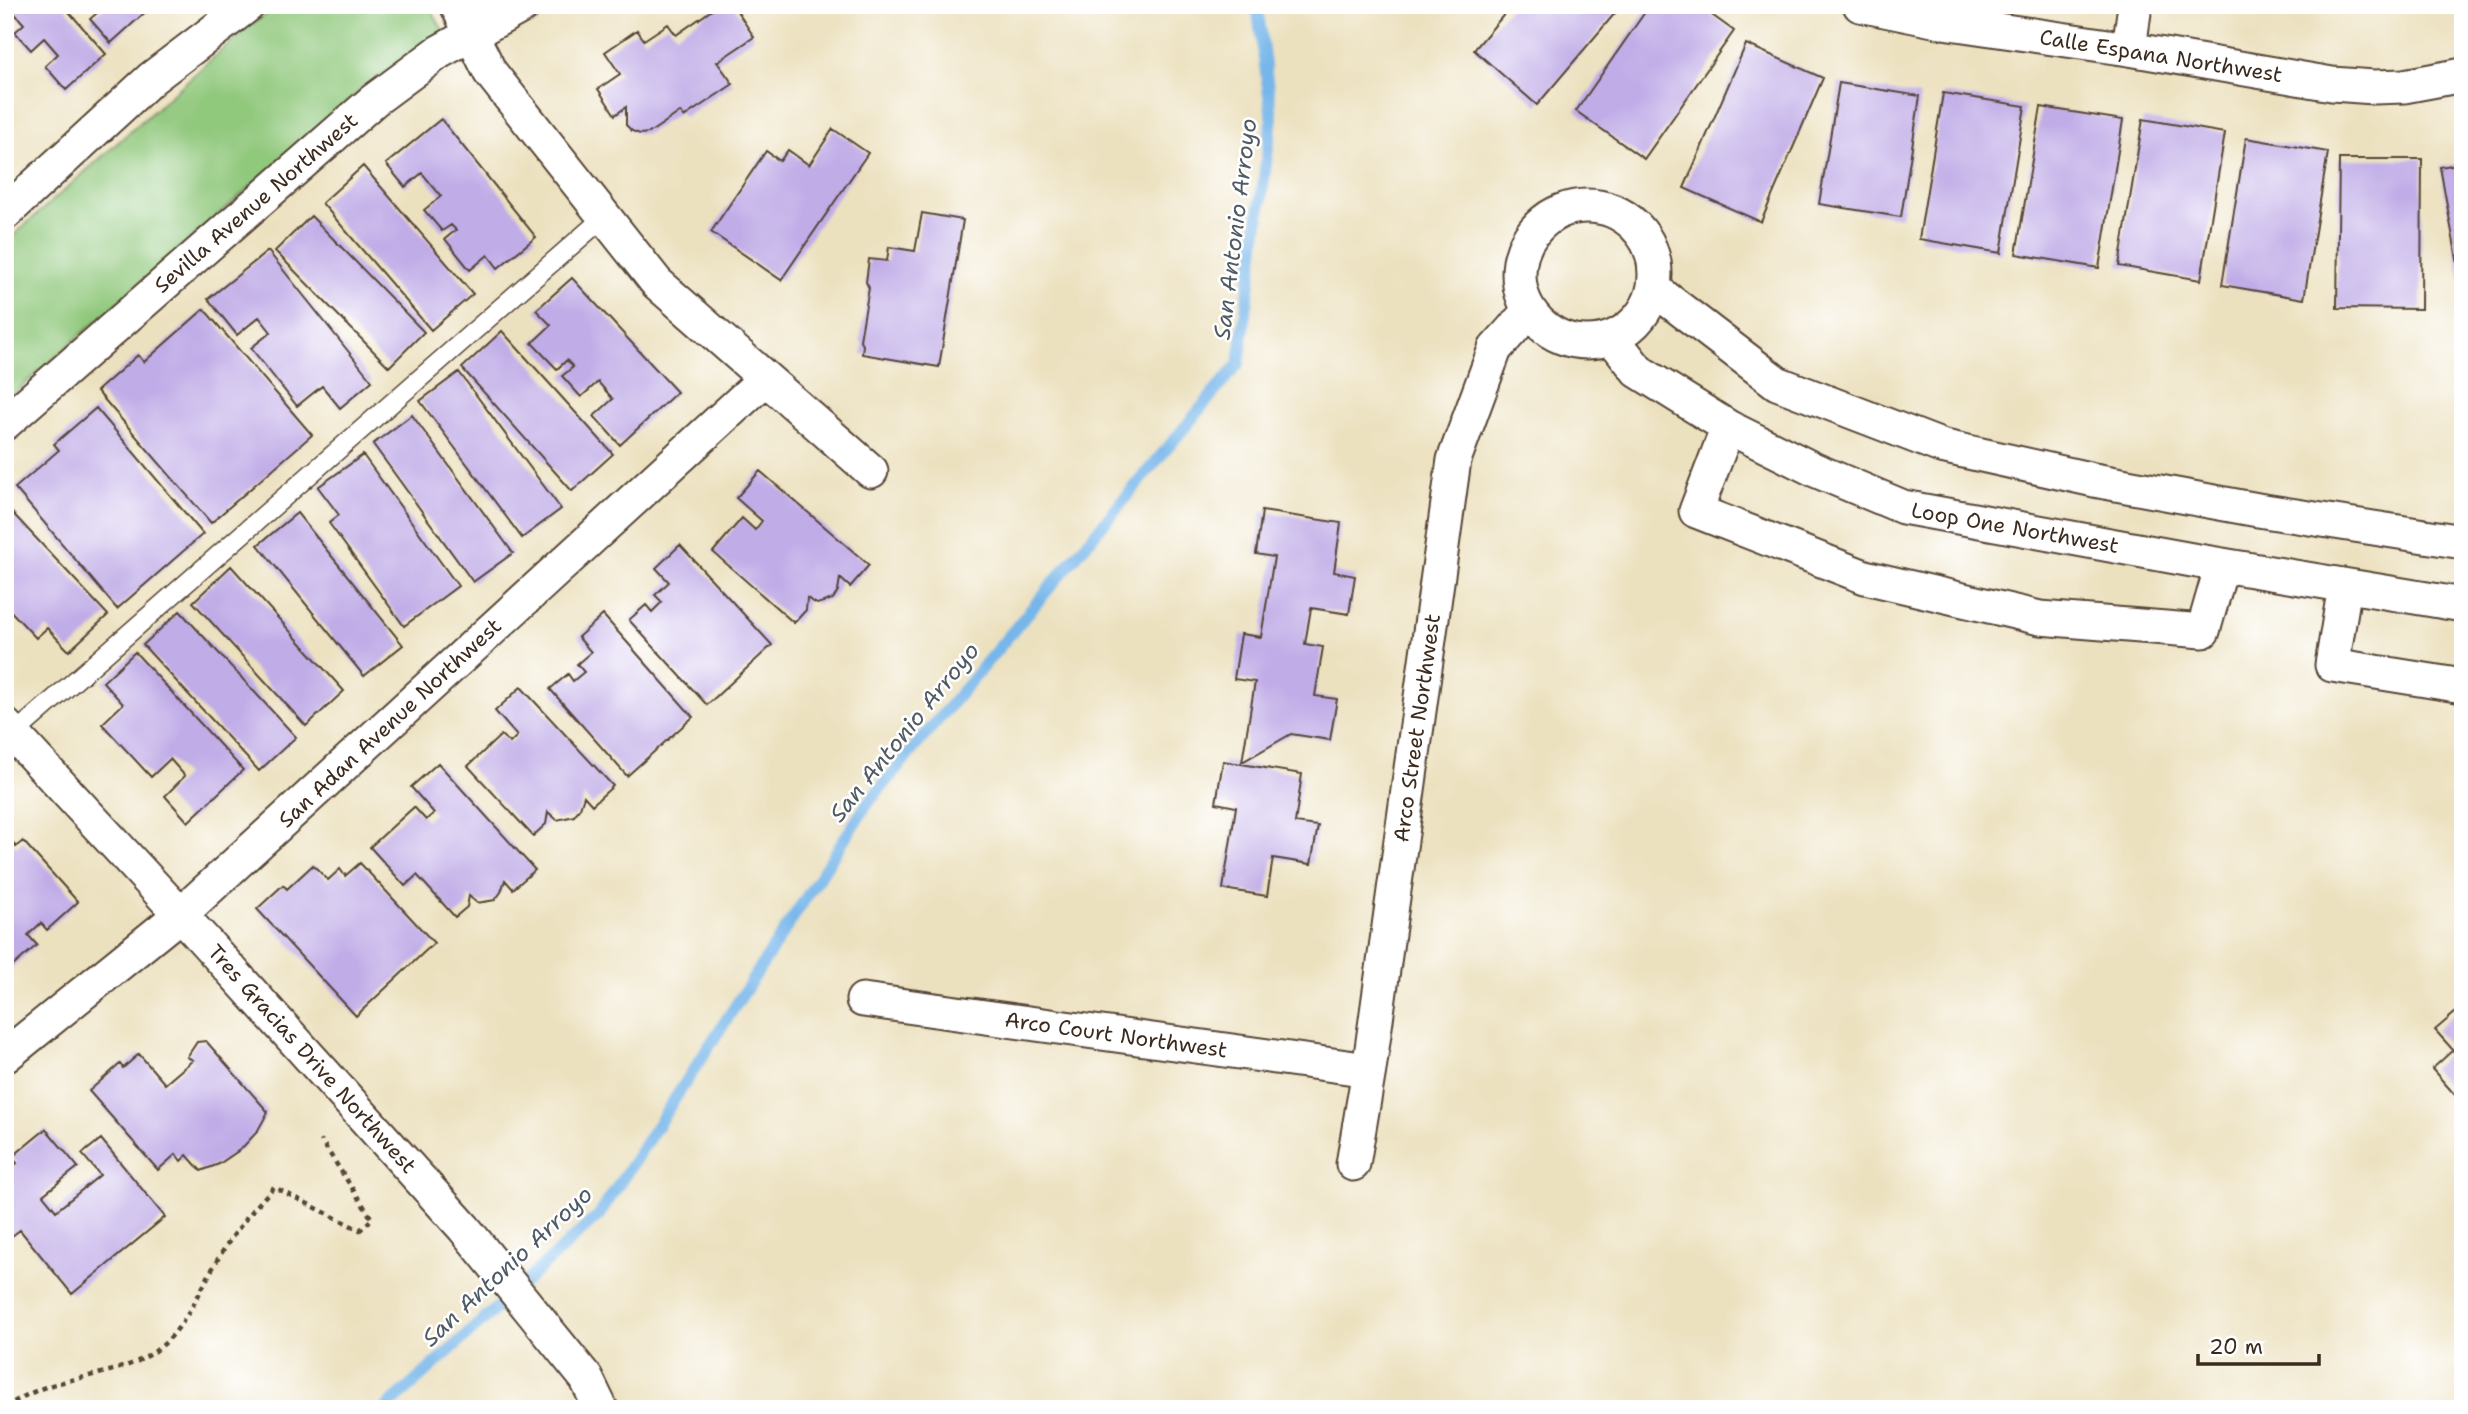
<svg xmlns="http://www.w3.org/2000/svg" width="2468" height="1414" viewBox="0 0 2468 1414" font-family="'Shantell Sans',sans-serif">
<rect width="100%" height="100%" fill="#fff"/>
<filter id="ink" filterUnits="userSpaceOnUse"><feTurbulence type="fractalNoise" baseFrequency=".0143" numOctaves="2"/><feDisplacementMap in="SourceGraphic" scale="14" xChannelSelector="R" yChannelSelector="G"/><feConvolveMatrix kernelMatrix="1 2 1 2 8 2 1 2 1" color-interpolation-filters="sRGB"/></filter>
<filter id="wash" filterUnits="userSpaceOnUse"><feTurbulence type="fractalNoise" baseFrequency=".00686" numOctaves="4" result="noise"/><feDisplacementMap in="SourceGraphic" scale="28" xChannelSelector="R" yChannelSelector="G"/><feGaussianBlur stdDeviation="1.57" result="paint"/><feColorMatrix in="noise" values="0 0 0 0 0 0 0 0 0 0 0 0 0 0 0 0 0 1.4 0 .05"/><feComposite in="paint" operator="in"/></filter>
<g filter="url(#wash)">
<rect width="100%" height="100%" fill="#ece1bf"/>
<path fill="#90c87b" stroke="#66794c" stroke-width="2" d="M280,5H428L444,32L368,84L5,401V243L249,26Z"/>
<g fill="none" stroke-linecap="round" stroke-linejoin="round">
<path stroke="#76b6ea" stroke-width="12" d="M385,1409L599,1215L867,804L1239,363L1272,118L1257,5"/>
</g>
<g id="blocks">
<path fill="#c0ace7" d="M7,5H63L106,54L66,90L45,66L58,54L44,38L31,50L15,32L24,24Z
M102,5H149L151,7L111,43L90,19L104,7Z
M719,5H733L754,37L717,62L733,84L684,117L680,112L649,133L640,134L632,131L626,125V107L615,115L598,89L620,74L605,52L637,30L644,40L668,24L676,35Z
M1512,5H1622L1537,105L1474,50Z
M1650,5H1698L1734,31L1644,159L1576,111Z
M1746,44L1823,78L1761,222L1684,188Z
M1839,83L1920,96L1901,217L1819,204Z
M1943,93L2025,106L2001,253L1919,239Z
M2041,107L2123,120L2099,268L2016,254Z
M441,119L536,237L498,268L488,255L470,270L445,239L456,230L451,225L442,231L424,210L441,196L422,173L405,187L386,164Z
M2143,119L2225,133L2201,280L2119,266Z
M833,129L868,153L781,280L711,232L766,151L780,161L788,150L809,165Z
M2246,138L2328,152L2304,299L2222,285Z
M2339,159H2422L2421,309L2337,308Z
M2463,163V281H2461L2440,167Z
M363,166L473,294L431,330L322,203Z
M922,213L963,220L939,367L862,354L863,345L860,340L869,288L866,282L869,259L887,261L889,247L915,251Z
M311,216L424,332L389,367L275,251Z
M268,251L372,381L340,408L322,386L297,406L251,348L271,332L259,317L237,335L208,299Z
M572,278L677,392L620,445L594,416L613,399L598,382L581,397L562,376L573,367L567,360L557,369L532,343L551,325L536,310Z
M204,309L312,435L211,523L97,391L138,355L144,362Z
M502,331L613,454L572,491L462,368Z
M459,372L561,509L522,538L420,401Z
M96,408L203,534L117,609L15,488L59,450L54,444Z
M412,415L513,553L473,582L373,444Z
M363,455L458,586L404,626L329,523L339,515L318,487Z
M760,471L869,565L850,587L840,578L838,591L833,599L817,604L807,598L806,610L794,623L713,552L742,518L755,530L762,521L736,498Z
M5,505L108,615L69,651L47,628L36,638L5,605Z
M1262,511L1341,523L1334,572L1355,576L1349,614L1311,608L1305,644L1323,647L1315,696L1337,699L1330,740L1291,734L1242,762L1255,682L1234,679L1241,634L1261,637L1274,557L1256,554Z
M297,513L403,645L364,676L258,545Z
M680,545L772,645L707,705L629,620L646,605L652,612L662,602L655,595L669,582L656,568Z
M231,566L344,691L306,726L193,602Z
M180,611L296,737L259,771L143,645Z
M603,615L693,717L627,776L550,689L568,674L573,681L584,672L577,664L591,652L578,637Z
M135,652L243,770L188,822L165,796L185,776L170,759L151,777L102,724L123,704L103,682Z
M521,687L613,786L592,805L584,796L580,808L574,816L557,820L548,812L546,824L533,836L468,766L501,735L510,743L517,736L495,711Z
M1223,761L1302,774L1295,823L1318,826L1311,864L1273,858L1267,896L1223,889L1236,807L1216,803Z
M438,763L535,870L513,889L505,880L501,892L495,900L477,903L469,896L467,907L455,917L417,875L405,886L370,847L414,807L426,820L434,813L411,787Z
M5,834L16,847L23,841L78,902L47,930L41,923L28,935L37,945L5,973Z
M360,863L434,943L356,1016L257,909L283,885L287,889L313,865L328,880L340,869L345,876Z
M2463,1006V1104L2432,1069L2453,1050L2435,1030Z
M206,1041L268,1112L257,1132L241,1149L219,1164L201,1171L187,1155L181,1161L176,1154L158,1170L89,1091L120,1064L123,1068L139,1054L165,1084L193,1060L187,1057L197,1042Z
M46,1129L78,1167L43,1195L56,1211L100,1175L82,1154L101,1139L165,1217L72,1294L20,1230L12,1236L5,1228V1173L17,1163L12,1157Z"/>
</g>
</g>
<g filter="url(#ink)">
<use href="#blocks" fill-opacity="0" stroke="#564536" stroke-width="2"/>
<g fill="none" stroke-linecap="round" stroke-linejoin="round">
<defs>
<path id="service" d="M14,734L604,217"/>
<path id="minor" d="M457,5L490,72L657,283L871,471
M1860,5L1943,22L2129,49L2332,84L2374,87L2404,86L2463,75
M2129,49L2135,5
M1519 274a68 68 0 1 1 136 0a68 68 0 1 1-136 0Z
M5,213L152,78L248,5
M1654,289L1777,383L1941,446L2094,480L2258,510L2463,542
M1613,339L1638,371L1728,427L1815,470L1903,507L2192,560L2463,605
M5,423L373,101L439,52L524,5
M1728,427L1696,511L1865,577L2040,618L2203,631L2222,565
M2345,586L2332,665L2463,686
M5,725L202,938L464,1228L586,1378L601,1409
M863,1000L1369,1070
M5,1056L181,914L765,379
M1353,1164L1369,1070L1454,460L1495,349L1529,311"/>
</defs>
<use href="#service" stroke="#564536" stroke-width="21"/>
<use href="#minor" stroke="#564536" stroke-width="37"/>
<path stroke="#564536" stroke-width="4.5" stroke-dasharray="5 5" stroke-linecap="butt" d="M5,1407C22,1397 39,1388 59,1383C89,1375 124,1371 151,1354C184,1333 199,1291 218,1259C234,1232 253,1209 274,1187L360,1230L372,1219L321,1140"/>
<use href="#service" stroke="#fff" stroke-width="18"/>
<use href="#minor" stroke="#fff" stroke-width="33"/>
</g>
</g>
<g text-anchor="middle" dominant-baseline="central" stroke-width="5" stroke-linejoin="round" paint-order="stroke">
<g font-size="21" fill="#3b2a1e" stroke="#fff">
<text transform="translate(2161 56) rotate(9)">Calle Espana Northwest</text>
<text transform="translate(256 203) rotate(-41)">Sevilla Avenue Northwest</text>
<text transform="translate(2015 528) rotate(10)">Loop One Northwest</text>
<text transform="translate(390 723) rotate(-43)">San Adan Avenue Northwest</text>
<text transform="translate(1417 728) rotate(-82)">Arco Street Northwest</text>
<text transform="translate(1116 1035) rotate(8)">Arco Court Northwest</text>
<text transform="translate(312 1059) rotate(48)">Tres Gracias Drive Northwest</text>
</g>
<g font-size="23" font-style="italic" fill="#505b65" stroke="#fff">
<text transform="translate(1235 229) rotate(-83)">San Antonio Arroyo</text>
<text transform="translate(904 732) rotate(-51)">San Antonio Arroyo</text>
<text transform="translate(507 1266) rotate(-43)">San Antonio Arroyo</text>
</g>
</g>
<rect width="2468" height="1414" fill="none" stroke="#fff" stroke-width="28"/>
<path d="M2198 1354v10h121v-10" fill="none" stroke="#3b2a1e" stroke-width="3.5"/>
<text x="2209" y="1354" font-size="21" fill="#3b2a1e" stroke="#ffffff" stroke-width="5" paint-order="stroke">20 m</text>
</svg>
